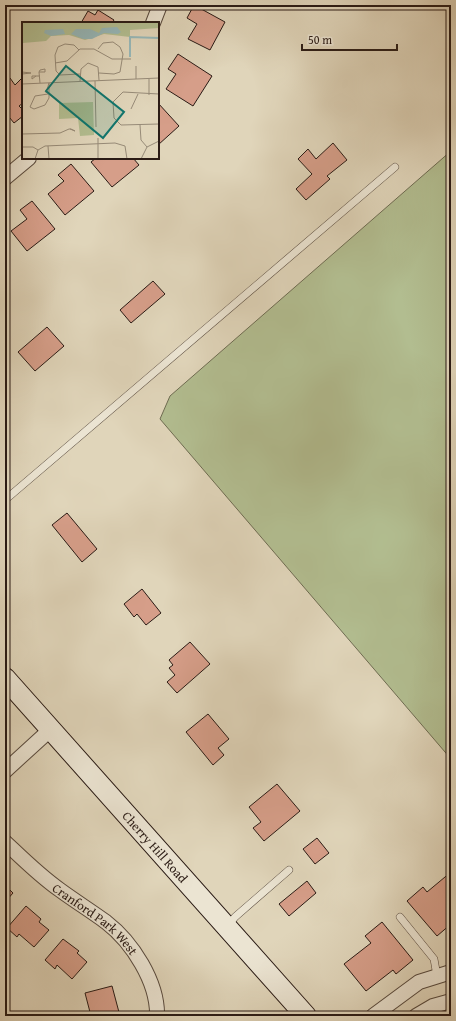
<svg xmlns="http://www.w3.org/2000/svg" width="456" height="1021" viewBox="0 0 456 1021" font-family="'Gentium Book Plus',serif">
<rect width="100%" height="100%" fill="#e0d5ba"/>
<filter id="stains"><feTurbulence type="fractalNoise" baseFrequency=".005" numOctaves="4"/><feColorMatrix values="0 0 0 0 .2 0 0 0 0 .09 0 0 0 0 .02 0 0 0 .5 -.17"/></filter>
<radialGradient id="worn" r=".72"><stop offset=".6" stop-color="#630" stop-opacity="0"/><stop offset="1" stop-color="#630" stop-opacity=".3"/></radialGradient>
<path fill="#b2bd90" stroke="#6e6c52" d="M451,151V759L160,419L170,396Z"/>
<path fill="#d69e89" stroke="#2a1b15" d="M194,5L225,22L210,50L188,39L197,24L187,18Z
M98,10L114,20L112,23H81L88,11L95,15Z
M178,54L212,76L193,106L166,89L176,74L168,69Z
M10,78L15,85L21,79L23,81V103L19,106L23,110V116L14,123L5,112V83Z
M158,103L179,126L158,145Z
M333,143L347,160L327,176L330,179L306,200L296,189L312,174L298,159L308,149L316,159Z
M96,158H133L139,165L112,187L91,162Z
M71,164L94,191L65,215L48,194L64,181L58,175Z
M32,201L55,229L27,251L11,231L27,219L20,210Z
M153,281L165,294L131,323L120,310Z
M47,327L64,346L35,371L18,352Z
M67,513L97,549L82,562L52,525Z
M142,589L161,613L146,625L137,614L134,617L124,604Z
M190,642L210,664L177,693L167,682L175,675L169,668L173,665L169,660Z
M208,714L229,739L218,748L224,755L213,765L186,732Z
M277,784L300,811L264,841L253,828L261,822L249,807Z
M317,838L329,853L315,864L303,849Z
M451,872V924L437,936L407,901L423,887L427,892Z
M307,881L316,893L289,916L279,904Z
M5,885L13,893L5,902Z
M26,906L41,919L39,922L49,930L34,947L19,934L17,937L7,928Z
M382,922L413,960L396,974L393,970L366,991L344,964L371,943L365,936Z
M63,939L79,951L77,953L87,962L72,979L57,965L55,969L45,960Z
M112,986L120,1016H91L85,993Z"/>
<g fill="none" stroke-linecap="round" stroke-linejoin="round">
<defs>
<path id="service" d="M5,500L395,167
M400,917L434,959L437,976
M227,927L235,917L289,870"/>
<g id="minor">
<path d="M153,23L160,5"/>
<path d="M5,178L29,158"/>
<path d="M5,771L51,729"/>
<path id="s1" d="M5,842C23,859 40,876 60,890C75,901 91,911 106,922C132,942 158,982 157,1016"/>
<path d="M373,1016L419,982L451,972"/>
<path d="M416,1016L433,1006L451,1001"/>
</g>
<g id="secondary">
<path id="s2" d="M5,678L306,1016"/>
</g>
</defs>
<use href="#service" stroke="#584a3e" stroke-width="8"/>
<use href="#minor" stroke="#584a3e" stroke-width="16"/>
<use href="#secondary" stroke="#2a1b15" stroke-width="22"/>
<use href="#service" stroke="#ebe4d2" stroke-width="7"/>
<use href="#minor" stroke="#ebe4d2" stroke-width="14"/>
<use href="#secondary" stroke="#ebe4d2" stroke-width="20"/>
</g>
<g text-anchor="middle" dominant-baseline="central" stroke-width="4" stroke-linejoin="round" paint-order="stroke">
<g font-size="13" fill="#2a1b15" stroke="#ebe4d2">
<text stroke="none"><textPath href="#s2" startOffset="226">Cherry Hill Road</textPath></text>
<text stroke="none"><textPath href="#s1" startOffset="119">Cranford Park West</textPath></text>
</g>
</g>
<g transform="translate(22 22)">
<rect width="137" height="137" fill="#e0d5ba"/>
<path d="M0,0H137V6L108,8V15L82,12L63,18L47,13L29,14L24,19L1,21ZM71,80L72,113L58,114L56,96L37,97V81Z" fill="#b2bd90"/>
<path d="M95,5L99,10L96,12L82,11L70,17H61L49,12L54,7H68L77,11L80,6ZM41,7L43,12L29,14L22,11L23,8Z" fill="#96b7b8"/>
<path fill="none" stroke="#96b7b8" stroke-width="2" d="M108,35V15L137,16"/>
<path fill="none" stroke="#978b78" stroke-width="1" d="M76,27L81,21L91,20L98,25L101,32L98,50L92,52L77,51M57,28L52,23L43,22L36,25L33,33L34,49L38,53L58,52M33,41L45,39L58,27H72L90,37H109M0,50L9,51L0,52M17,50L18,48L23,47V50H17L18,61M14,54L10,57V54H18M114,57V44M127,57V73M58,59L59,47L66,41L76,45L77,58M73,59L74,105M0,62L137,56M24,71L27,61V76L23,83L12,87L8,85L13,74L26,72M137,72L101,70L91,80L92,96L99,103L137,102M109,87L116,72M118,103L119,118L125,125M0,112L38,111L47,107H49L53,109L48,107M76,116V137M26,124L27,137M0,125H11L16,128M13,137L16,128L23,124L93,121L103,124L105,137M119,137L125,125L137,119"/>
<path fill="#0f766e" fill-opacity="0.15" stroke="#0f766e" stroke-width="2" d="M44,44L102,90L81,116L24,69Z"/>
<rect width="137" height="137" fill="none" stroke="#2a1b15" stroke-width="2"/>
</g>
<rect width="456" height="1021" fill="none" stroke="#e0d5ba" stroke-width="20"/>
<rect x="6" y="6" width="444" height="1009" fill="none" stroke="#2a1b15" stroke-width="2"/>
<rect x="10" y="10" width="436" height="1001" fill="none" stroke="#2a1b15"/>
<path d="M302 44v6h95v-6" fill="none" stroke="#2a1b15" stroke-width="2"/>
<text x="308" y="44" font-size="12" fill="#2a1b15" stroke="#ebe4d2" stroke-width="3" paint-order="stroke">50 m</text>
<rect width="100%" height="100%" filter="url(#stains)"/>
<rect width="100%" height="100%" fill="url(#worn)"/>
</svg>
